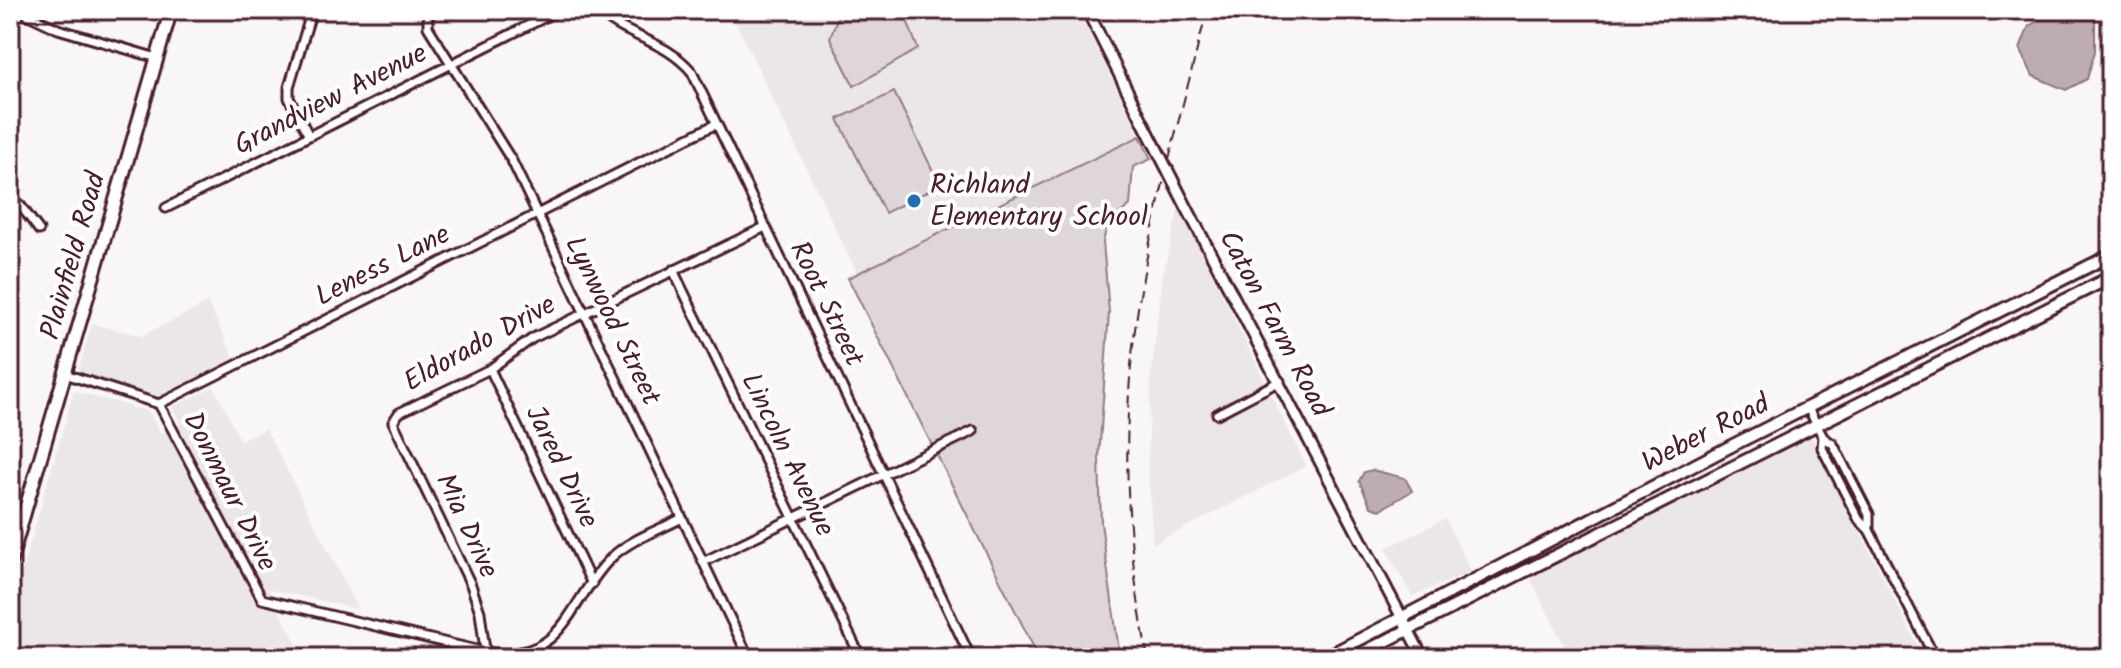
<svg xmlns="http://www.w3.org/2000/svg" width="2121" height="668" viewBox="0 0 2121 668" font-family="Kalam,sans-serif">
<rect width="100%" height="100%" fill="#f8f6f7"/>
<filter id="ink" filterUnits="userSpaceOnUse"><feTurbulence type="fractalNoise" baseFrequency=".0125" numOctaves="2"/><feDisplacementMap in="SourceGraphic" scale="16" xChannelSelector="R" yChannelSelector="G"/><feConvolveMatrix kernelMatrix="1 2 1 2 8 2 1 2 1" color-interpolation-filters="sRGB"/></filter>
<g filter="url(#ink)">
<path fill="#ebe6e8" d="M730,10H1078L1140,136L857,273Z
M1179,206L1306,466L1153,544L1148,462L1151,378L1163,275Z
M208,303L234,358L159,396L77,375L92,324L142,336Z
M214,387L240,440L266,429L358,609L268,589L304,658H54L10,649V613L74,391L148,411L161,433L181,424L172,407Z
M1811,436L1924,658H1571L1529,576Z
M1445,519L1471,572L1412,596L1386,548Z"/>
<path fill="#ded6d9" stroke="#947a82" stroke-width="2" d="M840,10H903L918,49L854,86L830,38Z
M894,92L940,185L885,213L838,119Z
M1140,136L1151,159L1133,167L1130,205L1107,225L1103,242L1109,312L1099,458L1101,523L1120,658H1039L848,278Z"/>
<path fill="#bdadb0" stroke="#8f747b" stroke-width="2" d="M2057,10H2095V51L2087,79L2066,90L2033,76L2020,49L2029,26Z
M1372,470L1405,478L1412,491L1380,510L1371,507L1359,481L1364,472Z"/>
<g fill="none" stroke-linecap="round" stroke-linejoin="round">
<path stroke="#8f747b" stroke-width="2" d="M10,408L19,456L14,490"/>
<defs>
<path id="minor" d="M18,10L58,29L157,58
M428,10V27L512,161L749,658
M598,10C625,38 663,38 692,72L971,658
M309,136L289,98V87L312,10
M10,199L20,205L39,230
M166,208L559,10
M673,270L861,658
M490,369L592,584
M65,374L159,404L716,124
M159,404L262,599L485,652C566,665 568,600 612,557C631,539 660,530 682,518
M1808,408L1823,437L1822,448L1859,520L1869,530L1935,658
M1217,414L1280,381
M1823,437L1833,444L1869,514V530
M703,562L973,431
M486,658L480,612L471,585L393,422L399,413L490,369L533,338L765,227"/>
<path id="tertiary" d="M1087,10L1144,124
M1187,208L1423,658"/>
<path id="secondary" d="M1324,658L1737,443L2111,255
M1352,658L2111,277"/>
<path id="primary" d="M10,562L171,10"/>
</defs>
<use href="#minor" stroke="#4a1f2b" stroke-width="13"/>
<use href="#tertiary" stroke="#4a1f2b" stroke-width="15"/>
<use href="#secondary" stroke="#4a1f2b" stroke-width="16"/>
<use href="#primary" stroke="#4a1f2b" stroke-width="17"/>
<use href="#minor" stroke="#fff" stroke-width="7"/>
<use href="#tertiary" stroke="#fff" stroke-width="9"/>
<use href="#secondary" stroke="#fff" stroke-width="10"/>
<use href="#primary" stroke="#fff" stroke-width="11"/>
<path stroke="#4a1f2b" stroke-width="2" stroke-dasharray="12 6" stroke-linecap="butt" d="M1148,658C1128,558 1122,456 1132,355C1144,238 1179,124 1207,10"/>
<defs>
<path id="tertiary-bridge" d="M1144,124L1187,208"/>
</defs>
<use href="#tertiary-bridge" stroke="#4a1f2b" stroke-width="15" stroke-linecap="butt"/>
<use href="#tertiary-bridge" stroke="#fff" stroke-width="9"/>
</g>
</g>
<circle fill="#1f6fb2" stroke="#fff" stroke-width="3" cx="914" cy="201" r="8"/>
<g text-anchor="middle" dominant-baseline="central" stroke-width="8" stroke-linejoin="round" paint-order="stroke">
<g font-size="28" fill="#4a1f2b" stroke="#fff">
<text transform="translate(331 100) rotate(-27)">Grandview Avenue</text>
<text transform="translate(74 256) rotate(-74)">Plainfield Road</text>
<text transform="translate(383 266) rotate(-27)">Leness Lane</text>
<text transform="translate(826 304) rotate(64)">Root Street</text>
<text transform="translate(612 321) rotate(64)">Lynwood Street</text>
<text transform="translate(1274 324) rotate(62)">Caton Farm Road</text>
<text transform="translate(480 344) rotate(-29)">Eldorado Drive</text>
<text transform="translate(1706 434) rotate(-27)">Weber Road</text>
<text transform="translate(787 455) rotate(64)">Lincoln Avenue</text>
<text transform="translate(561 467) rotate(64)">Jared Drive</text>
<text transform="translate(229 492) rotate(63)">Donmaur Drive</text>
<text transform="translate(466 526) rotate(65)">Mia Drive</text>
</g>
<g font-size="28" fill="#4a1f2b" stroke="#fff" text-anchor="start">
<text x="930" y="185">Richland<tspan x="930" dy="32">Elementary School</tspan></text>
</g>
</g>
<rect width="2121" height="668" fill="none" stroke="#fff" stroke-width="40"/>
<rect x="20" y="20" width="2081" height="628" fill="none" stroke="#4a1f2b" stroke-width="3" filter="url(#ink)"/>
</svg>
